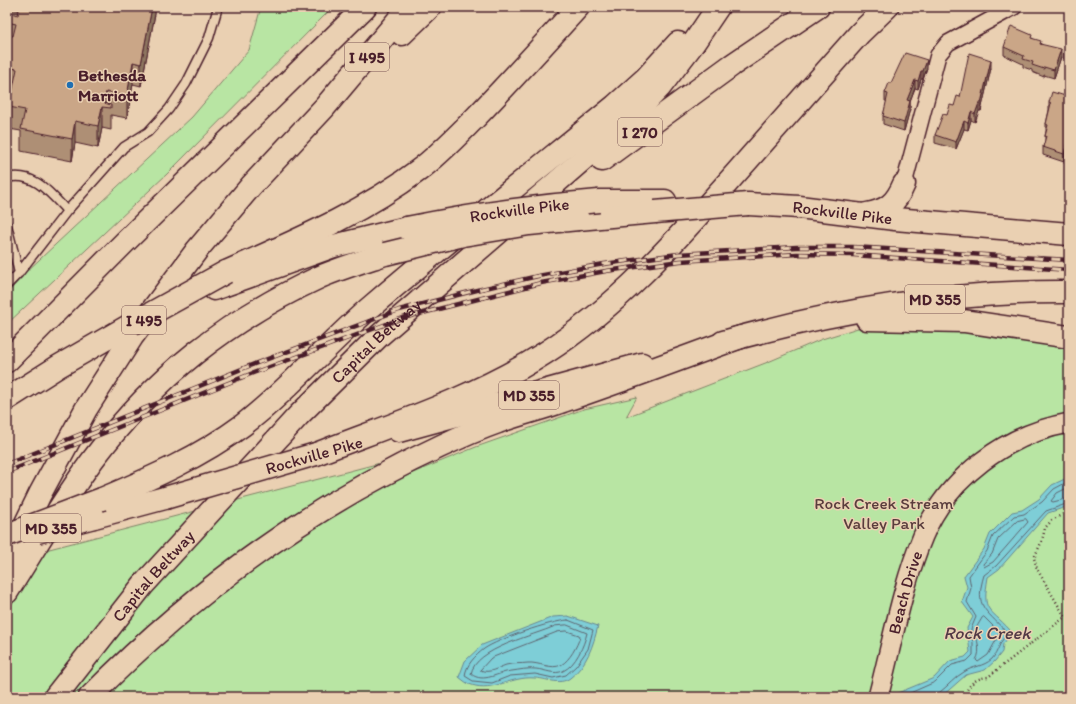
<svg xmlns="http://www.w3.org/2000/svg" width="1076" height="704" viewBox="0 0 1076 704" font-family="Itim,sans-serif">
<rect width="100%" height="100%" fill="#ead0b2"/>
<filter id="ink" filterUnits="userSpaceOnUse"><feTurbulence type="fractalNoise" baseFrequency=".025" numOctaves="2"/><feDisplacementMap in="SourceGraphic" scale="8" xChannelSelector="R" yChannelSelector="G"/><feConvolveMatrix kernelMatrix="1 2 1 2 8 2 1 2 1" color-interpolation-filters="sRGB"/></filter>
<g filter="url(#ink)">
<path fill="#b8e5a3" stroke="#818267" d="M261,7H333L167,174L7,324V294L25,273L192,117L249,50Z
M861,327L1069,329V697H7V560L388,461L398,479L476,447L584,409L637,397L626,417L768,362L822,339Z"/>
<path fill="#7eced7" stroke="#698892" d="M1069,477V506L1048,513L999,569L988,577C982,613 988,606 1010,630V636L1003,644L1002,652L995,661L985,670L966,675L941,697H888L934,678L950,661L965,657L970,652L967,628L973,617L962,602L967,587L964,576L984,549L990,534L1012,512L1022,510L1039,499L1052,485Z
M568,616L598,626C593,646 587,665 570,678C559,686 546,678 534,678C512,676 493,692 472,685C467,684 463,680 459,677L465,661L482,645L553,617Z"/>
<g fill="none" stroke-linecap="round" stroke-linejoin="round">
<path stroke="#5f6570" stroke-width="1" d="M1069,487L1057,493L1051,501L1053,502L1069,498
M1026,519L1028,522L993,562L984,567L983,564L992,554L998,539L1017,521Z
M984,617L1000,633L988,655L978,662L976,660C982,650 976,641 976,630C976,627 980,622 982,618Z
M568,620L593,630L588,649L576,666L566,675L553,678L535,674L510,676L492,683L473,681L465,676C466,665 475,656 484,649C498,639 551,621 568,620Z
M567,625L587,633C584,645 576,665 563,671C554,675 546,670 536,669C528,668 519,670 512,671C498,672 484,684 471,674C475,648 534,636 555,626Z
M567,631L579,635L580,637C577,646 570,660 561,665C552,670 538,662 528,663C521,664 513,663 506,665C497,668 490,674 480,670L491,658L557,632Z
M901,697L935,682L952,665L967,661L973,655V643L971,629L976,617L967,602L971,588L969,576L987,551L993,536L1014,516L1024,514L1042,502L1054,489L1069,481
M939,697L940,692C948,686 955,677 964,672C973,666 983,667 992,659C998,652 999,643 1006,635L1005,631C986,609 974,608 984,575L996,566L1046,511L1069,503"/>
<defs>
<path id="service" d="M7,178C34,171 51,194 67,211
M7,225L19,273
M7,285L19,273L67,211L124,147L148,132L169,109L186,84L209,38L218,7"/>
<path id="minor" d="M904,184L938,55L948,43L1014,7"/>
<g id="tertiary">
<path id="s1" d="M878,697C892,644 902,586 923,536C948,477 1007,434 1069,423"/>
</g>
<g id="primary">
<path d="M599,201H665"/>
<path id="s2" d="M748,204L799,207L895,219L1069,234"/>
<path d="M867,214C887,211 896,203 904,184"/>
<path d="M214,289L334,246L407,228"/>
<path d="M867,319L964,321L1069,337"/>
<path d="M723,342C836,310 951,291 1069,292"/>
<path d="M7,399L59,366L132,324"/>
<path d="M399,431L642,364"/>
<path d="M94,517L165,498"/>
</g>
<g id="motorway">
<path d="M402,34L430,7"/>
<path d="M602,160L732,65L818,7"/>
<path d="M578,219L655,212"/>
<path d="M226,272C293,242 361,214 419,170C439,155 457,136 475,118C510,82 544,44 578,7"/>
<path d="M7,361L125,242L365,7"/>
<path d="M316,454C393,424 475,398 545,353C617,307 673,244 729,181C773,131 817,82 860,33L887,7"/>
<path d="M102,499C152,478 200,457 243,425C290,389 328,343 373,305C452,237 534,172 615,106L646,78L678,43"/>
<path d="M7,562L40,494L86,409L132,337L197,250L251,186L324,108L409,7"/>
<path d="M7,592C35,548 62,501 94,458C156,376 227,320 320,277C341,268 364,261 385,254"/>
<path id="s3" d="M55,697L143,585L299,415L380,335L626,122L660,87L693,44L718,7"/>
<path d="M90,697C191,594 307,508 439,447C458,438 478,429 498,422C519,414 542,409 563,401C623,381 682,358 741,337"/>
</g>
</defs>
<use href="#service" stroke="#4a1f2b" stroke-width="11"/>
<use href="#minor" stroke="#4a1f2b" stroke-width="18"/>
<use href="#tertiary" stroke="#4a1f2b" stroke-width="22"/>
<use href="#primary" stroke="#4a1f2b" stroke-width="25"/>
<use href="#motorway" stroke="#4a1f2b" stroke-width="25"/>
<path stroke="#4a1f2b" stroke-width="2.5" stroke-dasharray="1 3" stroke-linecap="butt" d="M964,697C968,685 975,678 988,677L1065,617L1037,569L1034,558L1042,541L1045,528L1052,520L1069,511"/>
<use href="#service" stroke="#ead0b2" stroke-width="8"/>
<use href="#minor" stroke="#ead0b2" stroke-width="15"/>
<use href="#tertiary" stroke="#ead0b2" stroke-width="19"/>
<use href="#primary" stroke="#ead0b2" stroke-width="22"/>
<use href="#motorway" stroke="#ead0b2" stroke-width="22"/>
<defs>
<path id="rail" d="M7,464L249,366L399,310L477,290L538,276L604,264L678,254L797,247H853L1069,260
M7,472L253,373L403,318L541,283L606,271L680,261L797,254L853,255L1069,270"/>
</defs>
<use href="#rail" stroke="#4a1f2b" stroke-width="4.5"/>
<use href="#rail" stroke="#ead0b2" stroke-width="3" stroke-dasharray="9" stroke-linecap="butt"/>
<defs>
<g id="primary-bridge">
<path id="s4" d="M407,228C471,215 534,206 599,201"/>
<path d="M165,498L316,454"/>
<path d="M37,532L94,517"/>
</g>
<path id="motorway-bridge" d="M655,212L748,204
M385,254L463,235L529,224L578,219
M132,324L226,272
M7,535L102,499"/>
</defs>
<use href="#primary-bridge" stroke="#4a1f2b" stroke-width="25" stroke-linecap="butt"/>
<use href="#motorway-bridge" stroke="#4a1f2b" stroke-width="25" stroke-linecap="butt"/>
<use href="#primary-bridge" stroke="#ead0b2" stroke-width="22"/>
<use href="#motorway-bridge" stroke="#ead0b2" stroke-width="22"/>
</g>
<path fill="#ae8f74" stroke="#4a1f2b" d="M7,7H155V14L141,86L133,84L127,118L111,115V130L102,128L98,148L75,143L72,161L21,151V131L9,129V107L12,90L7,89Z
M1069,13V60L1064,59V51L1068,36H1067V28L1068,25V17Z
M1032,38L1061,57L1054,78L1044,75V77L1032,72V70L1023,67V64L1004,55V47Z
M927,68L923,79H921L918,89L915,88L910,101V109L904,131L883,124V116L887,101H885V93L891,83Z
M991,68L981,111H979L975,122L971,120L968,130L964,129L956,149L935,143V135L947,115L954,106L960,97Z
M1069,97V141L1064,162L1043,155V147L1045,141V136L1046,131V124L1049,110V102Z"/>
<path fill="#8d745e" stroke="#4a1f2b" d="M152,7H155V14L141,86V64Z
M1061,49V57L1054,78V70Z
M927,60V68L923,79V71Z
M991,60V68L981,111V103Z
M133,62V84L127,118V96Z
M921,71V79L918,89V81Z
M915,80V88L910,101V109L904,131V123L907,100Z
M106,92V107L104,103Z
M979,103V111L975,122V114Z
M102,107V128L98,148V126Z
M971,112V120L968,130V123Z
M1069,120V141L1064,162V154Z
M75,121V143L72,161V139Z
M964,121V129L956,149V142Z"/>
<path fill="#caa687" stroke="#4a1f2b" d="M7,7H152L141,64L133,62L127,96L106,92L104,103L111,105V108L102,107L98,126L75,121L72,139L21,129L25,110L9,107L17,69L7,67L8,58H7V38L8,35L13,36L16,24L7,22V12L18,15L19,10L7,8Z
M1069,21V28H1067Z
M1011,26L1032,35L1031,38L1041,41L1040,44L1061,49L1054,70L1044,67V69L1032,65L1033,62L1023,59L1024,56L1004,47Z
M1069,31V52L1064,51Z
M905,53L927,60L923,71H921L918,81L915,80L907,100L910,101L904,123L883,116L888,94L885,93L889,83H891Z
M969,53L991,60L981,103H979L975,114L971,112L968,123L964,121L956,142L935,135L943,114L947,115L950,105L954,106L957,96L960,97Z
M1052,92L1069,97V126L1067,131L1069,132V133L1064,154L1043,147L1046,136H1045L1048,125L1046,124L1051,103L1049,102Z"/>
</g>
<circle fill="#1f6fb2" stroke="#ead0b2" stroke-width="1.5" cx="70" cy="85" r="4"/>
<g text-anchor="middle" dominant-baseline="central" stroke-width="3" stroke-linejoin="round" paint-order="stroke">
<g fill="#ead0b2" stroke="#7a5454" stroke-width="1">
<rect x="345" y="43" width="44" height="28" rx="3"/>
<rect x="618" y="118" width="44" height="28" rx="3"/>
<rect x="905" y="285" width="60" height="28" rx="3"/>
<rect x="122" y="306" width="44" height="28" rx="3"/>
<rect x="499" y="381" width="60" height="28" rx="3"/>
<rect x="21" y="514" width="60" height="28" rx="3"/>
</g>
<g font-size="16" font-weight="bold" fill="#4a1f2b">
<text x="367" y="57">I 495</text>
<text x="640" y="132">I 270</text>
<text x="935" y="299">MD 355</text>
<text x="144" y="320">I 495</text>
<text x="529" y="395">MD 355</text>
<text x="51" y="528">MD 355</text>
</g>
<g font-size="17" font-weight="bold" fill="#4a1f2b" stroke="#ead0b2" text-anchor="start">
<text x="78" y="75">Bethesda<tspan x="78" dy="20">Marriott</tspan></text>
</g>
<g font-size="17" fill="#4a1f2b" stroke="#ead0b2">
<text stroke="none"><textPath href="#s4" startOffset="114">Rockville Pike</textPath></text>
<text stroke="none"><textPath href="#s2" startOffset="95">Rockville Pike</textPath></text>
<text stroke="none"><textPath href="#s3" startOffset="480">Capital Beltway</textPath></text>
<text transform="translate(314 455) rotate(-16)">Rockville Pike</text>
<text stroke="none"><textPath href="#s3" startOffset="156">Capital Beltway</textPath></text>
<text stroke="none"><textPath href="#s1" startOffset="108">Beach Drive</textPath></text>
</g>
<g font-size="17" fill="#5a3d3d" stroke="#ead0b2">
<text x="884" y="503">Rock Creek Stream<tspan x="884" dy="20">Valley Park</tspan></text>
</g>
<g font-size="18" font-style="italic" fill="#523945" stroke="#ead0b2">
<text x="987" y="633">Rock Creek</text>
</g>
</g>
<rect width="1076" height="704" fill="none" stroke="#ead0b2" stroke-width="24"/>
<rect x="12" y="12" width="1052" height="680" fill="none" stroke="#4a1f2b" stroke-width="1.5" filter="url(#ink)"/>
</svg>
